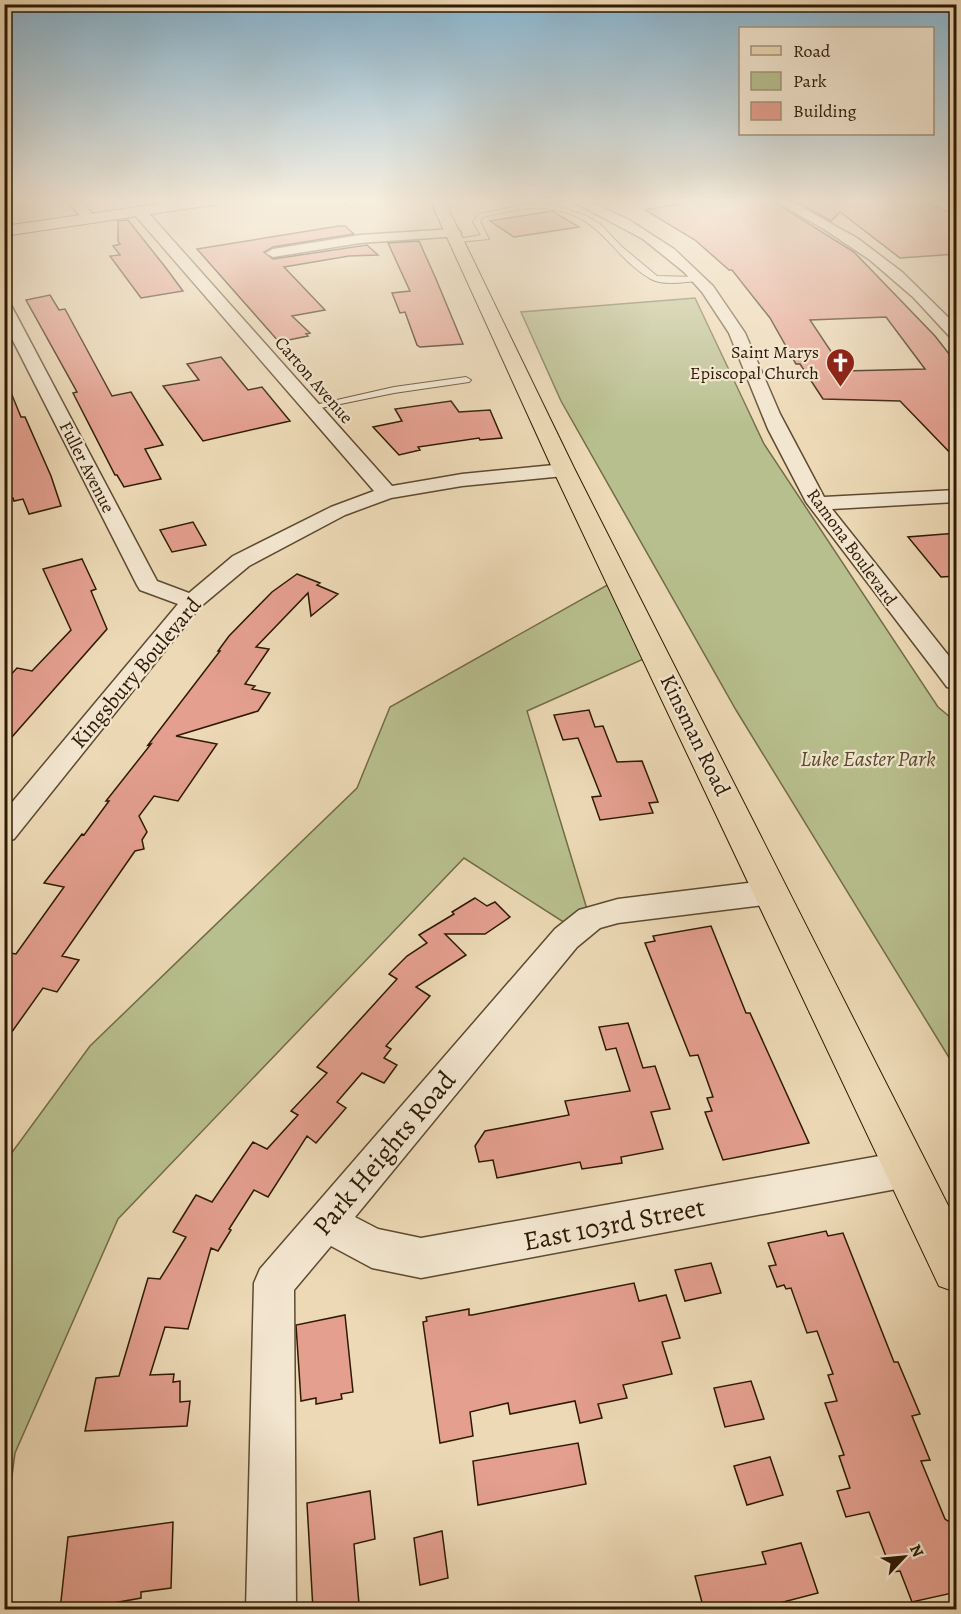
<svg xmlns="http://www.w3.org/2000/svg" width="961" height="1614" viewBox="0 0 961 1614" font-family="Alegreya,serif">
<rect width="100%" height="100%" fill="#edd9b6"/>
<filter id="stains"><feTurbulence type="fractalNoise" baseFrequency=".00333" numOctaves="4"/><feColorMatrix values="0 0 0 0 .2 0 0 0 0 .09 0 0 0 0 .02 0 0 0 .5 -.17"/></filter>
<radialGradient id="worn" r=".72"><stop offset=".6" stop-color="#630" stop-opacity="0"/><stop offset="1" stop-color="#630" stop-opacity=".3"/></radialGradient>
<path fill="#b8bf8e" stroke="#726c49" stroke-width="1.5" d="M695,298L764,444L938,707L956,722V1069L736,710L561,401L521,312Z
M618,579L655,654L527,711L590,919L576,930L464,858L118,1219L15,1453L5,1530V1162L90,1046L357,788L390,707Z"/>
<path fill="#e49f8f" stroke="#2d1a04" stroke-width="1.5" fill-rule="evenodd" d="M703,200H771L854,252L935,336L957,364V460L900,401L823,399L800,364H796L770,318L732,270H729L695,240L645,210ZM886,317L925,369L844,371L810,320Z
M794,200H922L957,216V254L900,258L840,212L831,221Z
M552,211L579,227L514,237L490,221Z
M128,220L166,268L183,291L141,298L110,256L120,255L113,246L120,244L118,241V221Z
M339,226H345L354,234L273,247L264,252L273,259L367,245L378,255L349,256L284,267L325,310L292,316L310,333L306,334L308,336L279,342L197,249Z
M419,241L436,279L463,344L420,347L417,345L405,312L400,313L392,293L410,291L388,243Z
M50,295L59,310L65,309L112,396L131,392L163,445L145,449L161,479L124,487L117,475H115L73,393L77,392L26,300Z
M221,357L248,390L262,387L290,421L203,441L163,386L199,380L187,364Z
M5,378L21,417H25L51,476L61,506L29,514L23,499L14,501L13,498L8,499L4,488Z
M451,401L459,412L490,410L502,438L480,440L479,438L418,447L420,450L399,455L373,427L402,421L395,409Z
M193,522L206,545L172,552L160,530Z
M957,533V576L941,577L908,537Z
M82,559L96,589L91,591L107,629L4,746V682L17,668L32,671L71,630L43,569Z
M297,574L320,583L317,585L338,594L311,616L308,593L256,647L269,649L245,684L255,686L252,689L270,693L258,711L176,736L217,744L178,801L154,796L139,816L147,832L142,840L144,849L135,851L62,956L79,960L57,992L43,988L4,1043V952L16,954L64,887L44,883L82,834L84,835L109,801H106L151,744L148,745L220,651H218L229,636L272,592Z
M589,710L595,727L603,726L617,762L642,761L658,802L649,803L653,813L600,820L592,797L601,796L578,738L563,740L554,715Z
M475,898L487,906L495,902L510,917L485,934H445L466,955L416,987L430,996L386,1046L391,1049L384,1058L397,1065L384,1083L362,1073L337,1102L346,1108L316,1143L307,1136L268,1197L254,1190L229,1229L231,1230L218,1251L211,1248L188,1329L165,1327L150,1375L174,1374L173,1382L180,1381V1402L190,1401L187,1426L85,1431L96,1378L119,1376L148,1278L160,1279L186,1237L173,1232L196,1195L212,1202L253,1142L267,1149L298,1115L291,1111L327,1073L317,1067L397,979L389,974L407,956L427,943L419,935L454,914L452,912Z
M711,926L746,1013H750L809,1143L723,1160L705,1112L712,1111L707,1098L713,1097L698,1055L690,1056L645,943L655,941L653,936Z
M628,1023L643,1068L655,1066L670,1109L651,1112L663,1149L621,1157L622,1163L582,1169L580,1162L497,1178L493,1160L479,1162L475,1146L485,1131L569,1115L565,1101L630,1091L616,1048L606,1050L599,1027Z
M826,1231L828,1236L843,1233L894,1362H898L920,1414L912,1416L930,1460L921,1461L945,1519L948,1521L957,1520V1592L912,1602L900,1571L892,1572L869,1512L846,1517L837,1491L850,1488L839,1456L844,1455L825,1403L837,1401L828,1375L833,1374L817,1331L807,1333L791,1288L786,1289L784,1285L777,1287L769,1266L776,1265L768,1243Z
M711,1263L721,1293L685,1301L675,1270Z
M634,1283L639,1301L666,1295L680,1338L662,1342L672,1374L623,1385L627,1398L598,1404L602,1418L580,1423L575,1401L510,1414L508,1403L470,1412L473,1436L440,1443L423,1322L427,1321L426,1317L469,1309V1315H472Z
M345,1315L353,1392L341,1394L342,1399L316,1404V1398L301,1401L296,1325Z
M751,1381L764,1419L725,1427L714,1388Z
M578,1443L586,1484L478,1505L473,1461Z
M770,1457L783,1495L747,1505L734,1466Z
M370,1491L375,1539L354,1544L359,1604L332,1610H313L307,1503Z
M173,1522L171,1588L141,1592V1598L108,1604L107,1610H60L68,1537Z
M442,1531L448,1578L420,1585L414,1538Z
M801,1543L818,1593L752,1610H704L695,1576L766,1564L762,1552Z"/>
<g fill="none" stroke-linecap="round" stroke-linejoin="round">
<defs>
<path id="lane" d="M343,200H350L356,206L351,207Z
M529,204L553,205L586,216L600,224L621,246L657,276L697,277L701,279L697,281C684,282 664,286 651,279C612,257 603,217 552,209C529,205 506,212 483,217L480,222L489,239L457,242L453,240L481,235L473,222L479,214Z
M466,377L471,380L469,382L394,393L311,410L306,407L394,387Z"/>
<path id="street" d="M68,200H81L96,219L94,222H84Z
M570,200H587L629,220L674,249L713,286L745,333L780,414L824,497L956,490V502L832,509L956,665V689L947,687L935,671L806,502L768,429L729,333L702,292L684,272L643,239Z
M773,200H789L857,238L902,272L956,325V339L950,337L913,297L870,260L824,229Z
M946,200H956V206Z
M140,208L145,209L392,486L462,474L564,464L571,466L574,470L571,474L564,476L462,486L391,498L345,515L249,566L200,607L14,839L4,842V812L178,604L140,590L137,585L4,323V302L12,307L157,581L189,593L233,556L331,507L374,491L135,215L133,212Z
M454,229L459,230L461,233L459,236L360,243L273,257L266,253L273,249L360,235Z
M773,880L784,884L788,892L784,900L773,904L618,923L600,928L577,947L355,1217L378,1229L421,1238L907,1151L920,1156L926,1169L920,1182L907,1187L421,1278L372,1268L331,1246L294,1290L296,1610H246L254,1283L260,1269L555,929L579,910L618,899Z"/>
<path id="secondary" d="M187,200H226L219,204L4,236V226Z"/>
<path id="primary" d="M430,200H444L575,470L956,1221V1292L939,1286L553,470Z"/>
</defs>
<use href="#lane" stroke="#5d4a30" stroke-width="2"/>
<use href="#street" stroke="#5d4a30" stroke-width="3"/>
<use href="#secondary" stroke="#2d1a04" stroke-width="2"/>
<use href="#primary" stroke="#2d1a04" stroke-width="2"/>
<use href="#lane" fill="#f3e6d0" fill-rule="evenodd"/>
<use href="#street" fill="#f3e6d0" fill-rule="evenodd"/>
<use href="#secondary" fill="#f3e6d0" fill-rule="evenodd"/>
<use href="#primary" fill="#edd9b6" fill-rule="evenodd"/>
</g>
<linearGradient id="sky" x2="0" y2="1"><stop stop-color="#88b6d2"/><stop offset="0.47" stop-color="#f7eede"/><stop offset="1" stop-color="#f7eede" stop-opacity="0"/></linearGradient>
<rect width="961" height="426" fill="url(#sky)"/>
<defs>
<symbol id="church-pin" viewBox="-11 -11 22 30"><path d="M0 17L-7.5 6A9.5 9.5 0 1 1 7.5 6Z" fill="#8f2418" stroke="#f3e6d0"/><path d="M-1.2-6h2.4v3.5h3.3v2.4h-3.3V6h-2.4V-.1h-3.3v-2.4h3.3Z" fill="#fff"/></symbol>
</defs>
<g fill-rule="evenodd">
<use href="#church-pin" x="824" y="346" width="33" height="45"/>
</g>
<g text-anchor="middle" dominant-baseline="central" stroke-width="4.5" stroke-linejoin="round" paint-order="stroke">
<g font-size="18" fill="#2d1a04" stroke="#f3e6d0" text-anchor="end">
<text x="819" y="352">Saint Marys<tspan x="819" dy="21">Episcopal Church</tspan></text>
</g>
<g font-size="18" fill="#2d1a04" stroke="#f3e6d0">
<text transform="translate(314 380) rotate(49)">Carton Avenue</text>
<text transform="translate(87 467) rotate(63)">Fuller Avenue</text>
<text transform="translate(852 547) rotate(54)">Ramona Boulevard</text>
</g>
<g font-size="22" fill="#2d1a04" stroke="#f3e6d0">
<text transform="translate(136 673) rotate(-50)">Kingsbury Boulevard</text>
<text transform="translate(695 735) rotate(64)">Kinsman Road</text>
</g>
<g font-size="22" font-style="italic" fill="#574c2d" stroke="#f3e6d0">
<text x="868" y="759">Luke Easter Park</text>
</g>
<g font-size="27" fill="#2d1a04" stroke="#f3e6d0">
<text transform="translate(384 1153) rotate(-50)">Park Heights Road</text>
<text transform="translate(614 1224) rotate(-11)">East 103rd Street</text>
</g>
</g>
<rect width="961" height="1614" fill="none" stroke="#edd9b6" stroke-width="24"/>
<rect x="6" y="6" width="949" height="1602" fill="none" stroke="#2d1a04" stroke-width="3"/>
<rect x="12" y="12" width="937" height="1590" fill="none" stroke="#2d1a04" stroke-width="1.5"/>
<rect x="739" y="27" width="195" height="108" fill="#f3e6d0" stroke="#a4947e" stroke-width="1.5"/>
<rect x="751" y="46" width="30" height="9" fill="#edd9b6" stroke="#a4947e" stroke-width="1.5"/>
<text x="793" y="57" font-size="18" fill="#2d1a04">Road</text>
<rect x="751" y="72" width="30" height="18" fill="#b8bf8e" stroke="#a4947e" stroke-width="1.5"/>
<text x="793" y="87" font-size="18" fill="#2d1a04">Park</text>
<rect x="751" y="102" width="30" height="18" fill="#e49f8f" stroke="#a4947e" stroke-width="1.5"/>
<text x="793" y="117" font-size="18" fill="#2d1a04">Building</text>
<g transform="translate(904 1557) rotate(64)" stroke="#f3e6d0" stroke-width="4.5" paint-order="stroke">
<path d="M0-4.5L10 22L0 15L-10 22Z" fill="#2d1a04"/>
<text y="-9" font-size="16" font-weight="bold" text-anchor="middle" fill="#2d1a04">N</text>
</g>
<rect width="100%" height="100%" filter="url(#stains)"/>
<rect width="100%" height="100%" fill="url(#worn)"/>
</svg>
